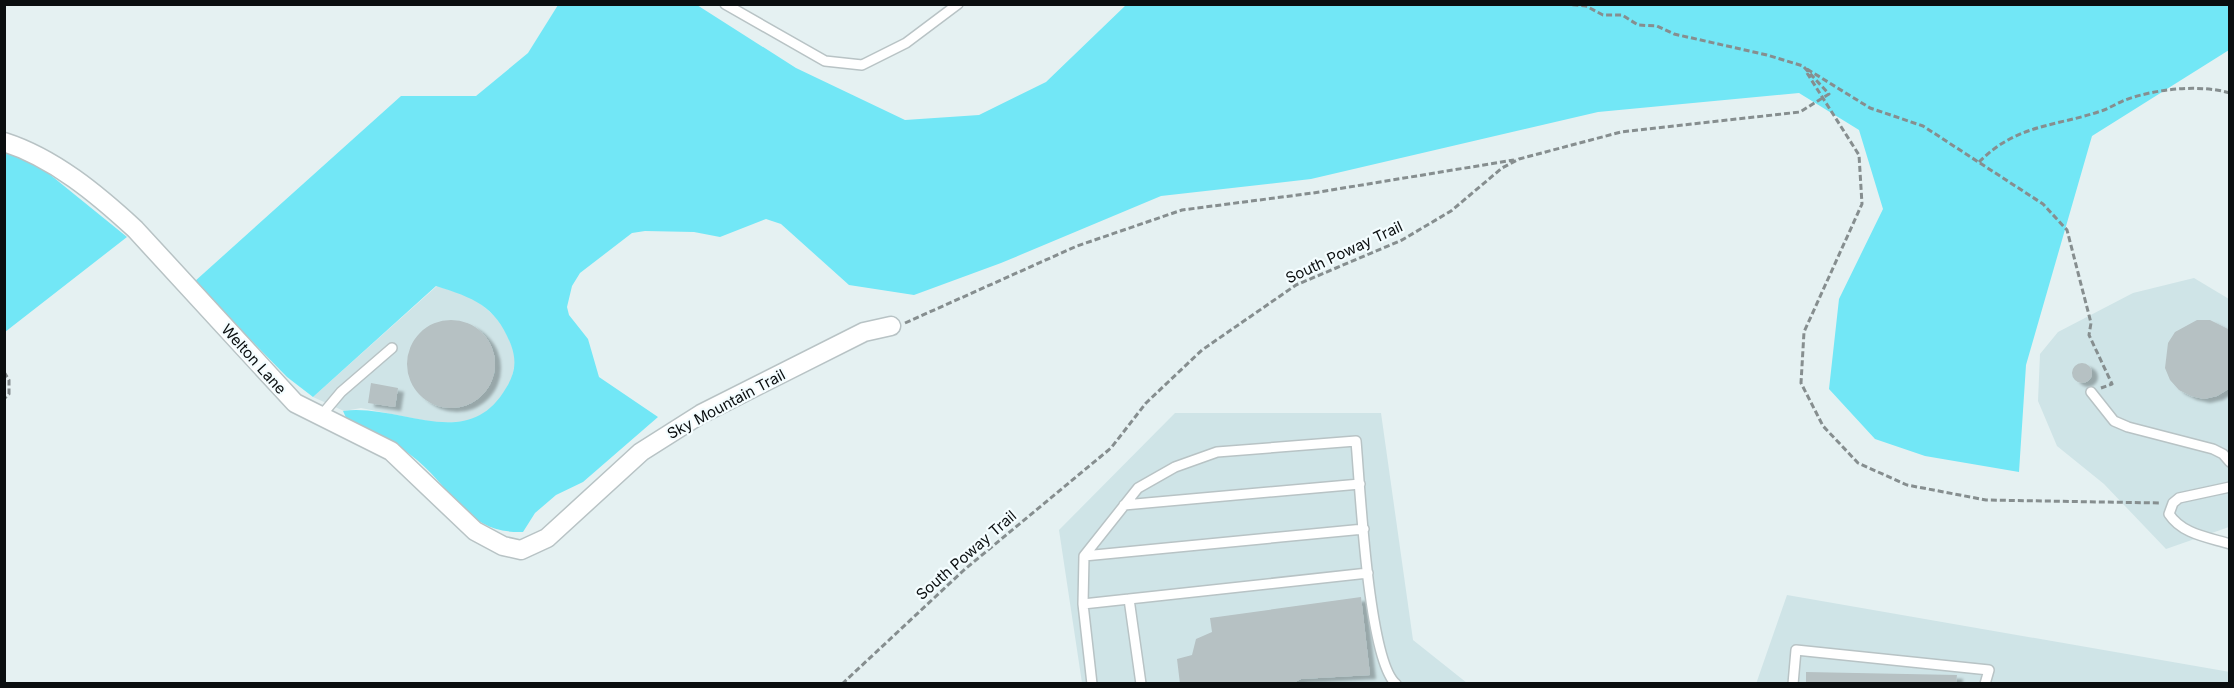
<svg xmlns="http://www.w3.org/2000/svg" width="2234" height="688" viewBox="0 0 2234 688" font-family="Inter,sans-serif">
<defs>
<filter id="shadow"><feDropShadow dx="6" dy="4" stdDeviation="1.5" flood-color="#0004"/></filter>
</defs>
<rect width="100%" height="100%" fill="#e5f1f2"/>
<path fill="#cfe4e7" d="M2194,278L2229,299V527L2166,549L2104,484L2057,446L2038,401L2040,354L2058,332L2133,293Z
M437,286L474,298L500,321L509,339L516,357L512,378L500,399L487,412L472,421L437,423L361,408L344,411L313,397Z
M1175,413H1381L1413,640L1467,683H1082L1059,530Z
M1787,595L2230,672L2229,684H1756Z"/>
<path fill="#72e7f6" d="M558,5H697L796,68L905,120L979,115L1046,82L1126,5H2229V50L2092,136L2026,365L2019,472L1925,456L1875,439L1829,389L1839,299L1883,209L1859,130L1799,93L1598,112L1311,179L1161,196L1001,263L914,295L849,285L781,224L766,219L720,237L694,232L645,231L632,233L580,273L572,286L567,307L569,315L588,339L599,377L658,417L583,482L556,495L535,513L523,532C467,534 454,491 417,460C396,442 373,433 348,422L343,411C400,403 468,454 506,388C515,374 517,361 511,345C496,306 474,298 436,286L313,397L287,377L194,282L401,96H476L528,53Z
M5,152L32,160L127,237L5,332Z"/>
<path fill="#b6c1c3" filter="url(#shadow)" d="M407 364a44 44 0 1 1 88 0a44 44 0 1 1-88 0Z
M2197,320H2210L2230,330V388L2217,396L2204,399L2191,396L2179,390L2170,380L2165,368L2168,343L2175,332Z
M2072 373a10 10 0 1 1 20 0a10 10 0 1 1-20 0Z
M371,383L398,388L395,407L368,403Z
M1361,597L1370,675L1301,679L1291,684H1180L1177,659L1192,655L1196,639L1212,632L1210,618Z
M1806,672L1957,675L1956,684H1806Z"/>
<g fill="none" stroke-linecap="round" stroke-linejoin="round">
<defs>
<path id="lane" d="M725,4L825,61L862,65L906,43L958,4
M2091,392L2114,421L2128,427L2213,449L2223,454L2230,462
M320,417L341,392L392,348
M2230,487L2179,498L2173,503L2169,514C2182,534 2207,537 2230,544
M1124,505L1360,484
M1084,556L1364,529
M1368,573L1083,604L1084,556L1138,488L1175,467L1217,452L1356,441C1360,485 1368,660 1396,684
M1129,599L1141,684
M1083,604L1092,684
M1793,684L1796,650L1989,670L1985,684"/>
<path id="street" d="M4,142C54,158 97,194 135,229L295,403L391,451L475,531L503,546L521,550L547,538L641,452L701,414L864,332L891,326"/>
</defs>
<use href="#lane" stroke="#b8c3c5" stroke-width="12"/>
<use href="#street" stroke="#b8c3c5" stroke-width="21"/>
<path stroke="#868e8f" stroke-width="3" stroke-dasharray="6 3" stroke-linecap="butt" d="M1807,69L1870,108L1923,126L2043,204L2067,230L2091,323L2089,335L2112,384L2101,388
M1807,73L1859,155L1862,204L1804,332L1801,383L1823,426L1858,463L1907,485L1986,500L2161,503
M1979,162C2018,123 2056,127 2104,110C2111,107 2118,103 2125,100C2155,89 2199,84 2230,93
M905,323L1077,246L1182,210L1313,193L1514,160
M4,372L9,380V394L4,399
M842,684L964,570L1111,448L1146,403L1202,350L1296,285L1402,240L1451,211L1502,168L1519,159L1621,132L1800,112L1829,94L1803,66L1767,55L1674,34L1657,26L1638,25L1622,15H1603L1586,6L1564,4"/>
<use href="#lane" stroke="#fff" stroke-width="9"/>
<use href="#street" stroke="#fff" stroke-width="18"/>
</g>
<g text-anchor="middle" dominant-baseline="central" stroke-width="4.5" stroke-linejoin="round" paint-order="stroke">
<g font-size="15" fill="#0a0e0f" stroke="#f4fdff">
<text transform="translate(1344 252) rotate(-25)">South Poway Trail</text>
<text transform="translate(254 359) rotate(48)">Welton Lane</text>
<text transform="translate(726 404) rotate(-28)">Sky Mountain Trail</text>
<text transform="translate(966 555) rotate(-41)">South Poway Trail</text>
</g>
</g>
<rect width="2234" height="688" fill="none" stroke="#0a0e0f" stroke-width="12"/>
</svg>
